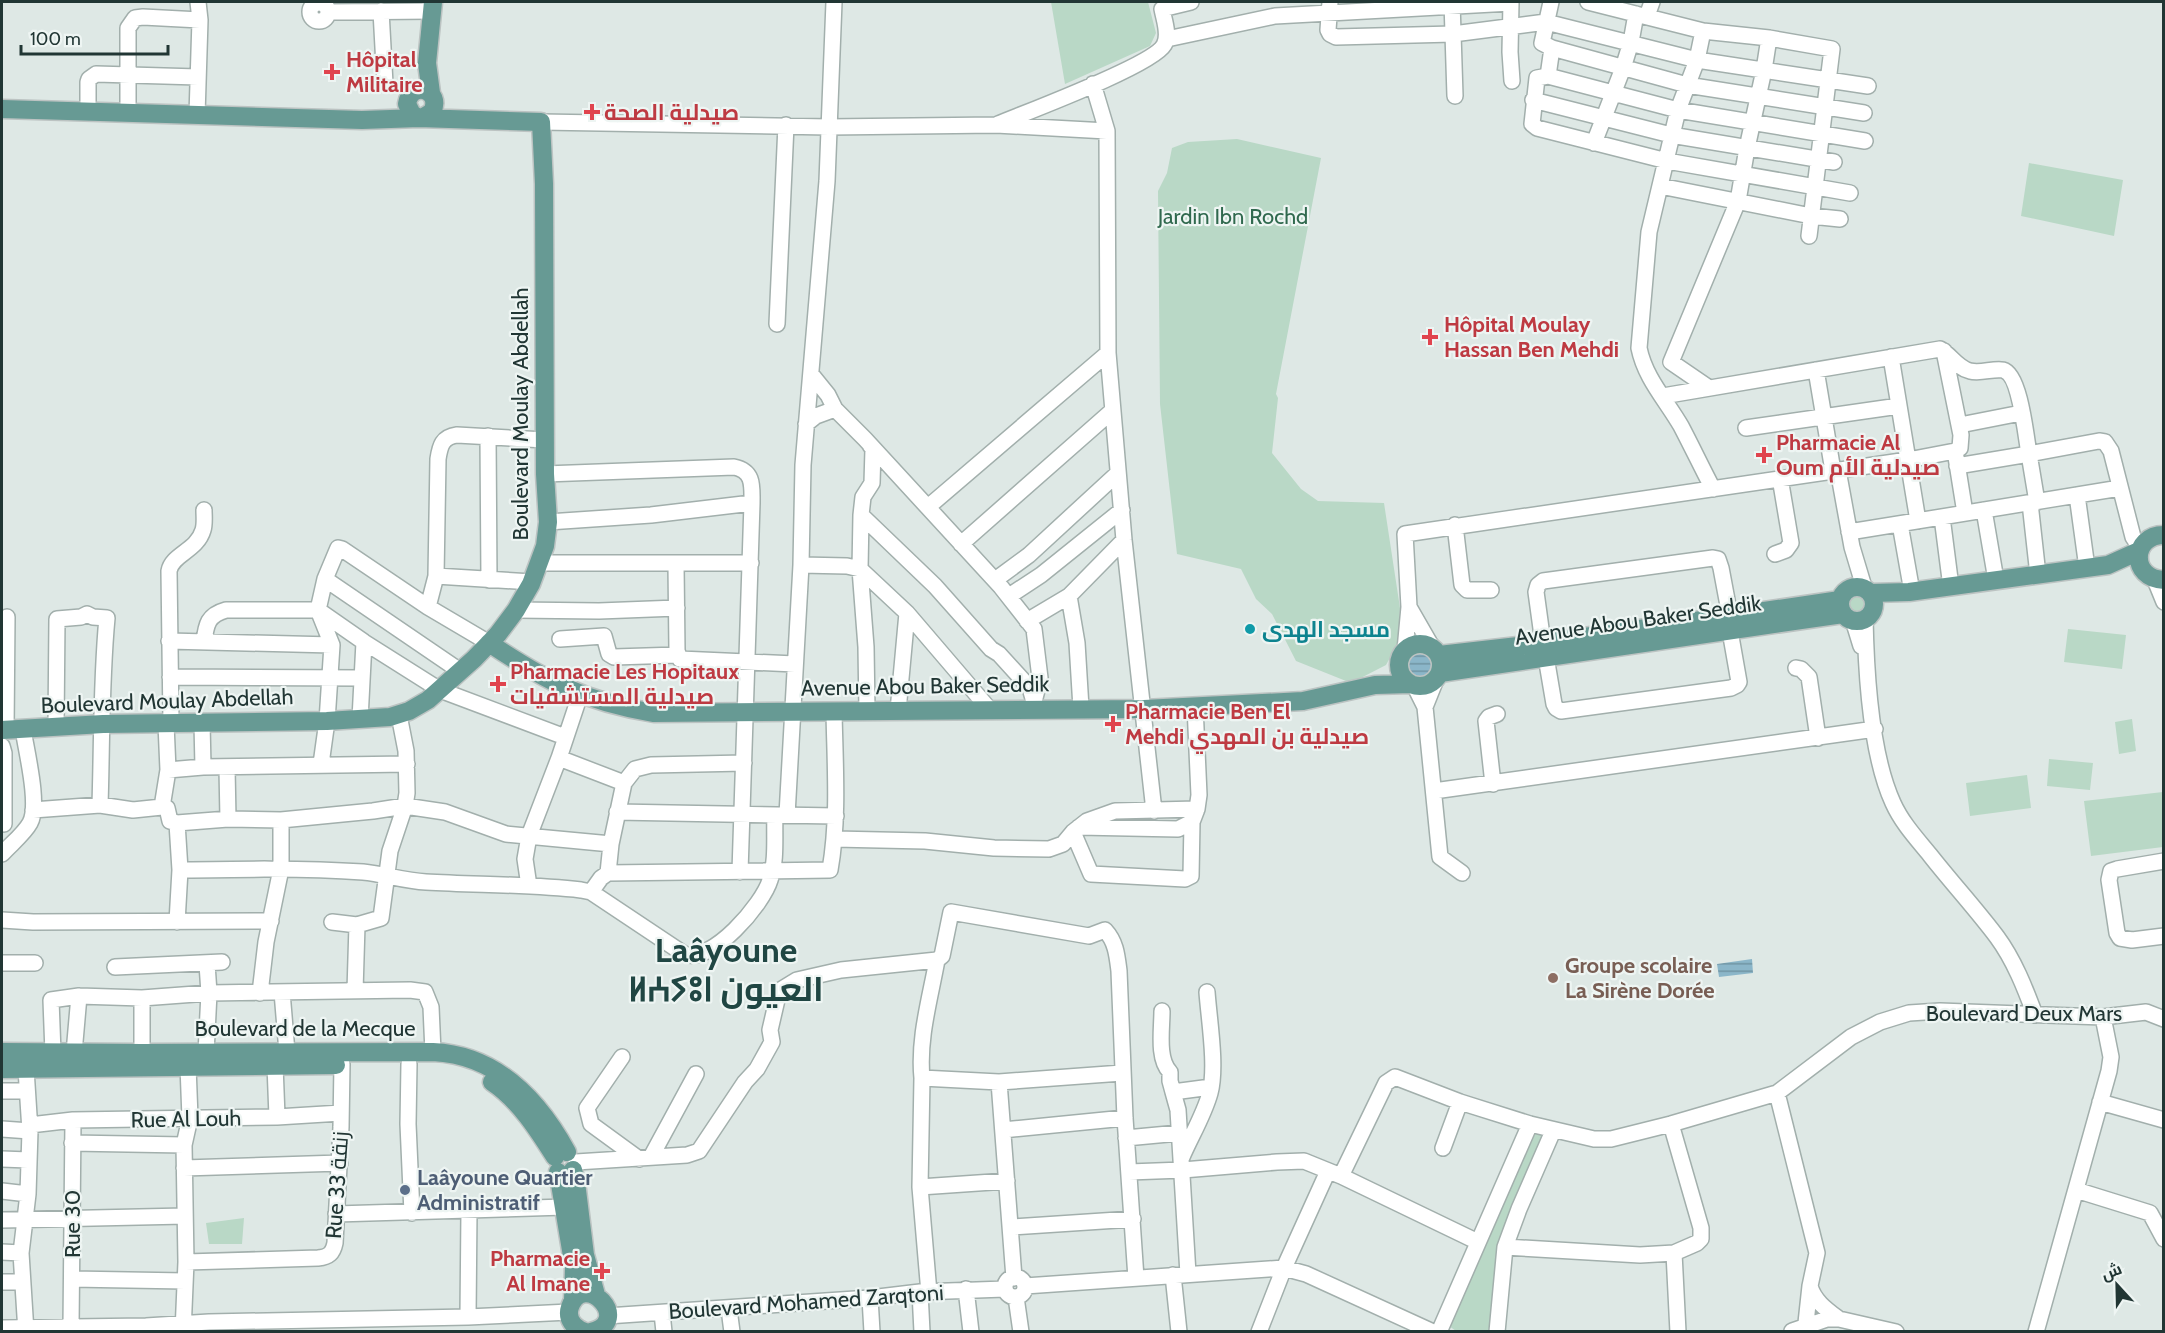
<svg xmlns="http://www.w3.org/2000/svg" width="2165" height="1333" viewBox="0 0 2165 1333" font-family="Cabin,Cairo,'Noto Sans Tifinagh',sans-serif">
<defs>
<pattern id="water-rules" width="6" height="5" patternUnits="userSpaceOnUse" patternTransform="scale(1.5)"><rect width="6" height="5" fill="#8bb6c9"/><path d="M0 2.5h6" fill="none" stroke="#7195a4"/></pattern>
</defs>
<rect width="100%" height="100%" fill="#dee8e5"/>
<path fill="#b9d8c6" d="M1051,2H1148L1156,33L1150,46L1065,84Z
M1237,139L1321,158L1276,394L1278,398L1272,453L1301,489L1318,501L1384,503L1400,608L1398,643L1386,665L1351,683L1296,661L1272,614L1256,599L1241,569L1177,554L1160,404L1158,191L1167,173L1172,148L1188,142Z
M2029,163L2123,180L2114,236L2021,216Z
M1847 602a10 10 0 1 1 20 0a10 10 0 1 1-20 0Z
M2068,629L2126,635L2122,669L2064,662Z
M2132,719L2136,751L2119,754L2115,722Z
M2049,759L2093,763L2090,790L2047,786Z
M2027,775L2031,808L1970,816L1966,783Z
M2163,792V847L2091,856L2084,801Z
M1536,1132L1546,1135L1500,1245L1497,1331H1456L1449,1326L1450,1320Z
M244,1218L242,1244H209L206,1223Z"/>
<path fill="url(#water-rules)" d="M1404 665a15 15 0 1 1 30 0a15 15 0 1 1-30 0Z
M1752,959L1753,973L1719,977L1717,964Z"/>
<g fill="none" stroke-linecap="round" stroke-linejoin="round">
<defs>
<path id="minor" d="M198,2L200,20
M1330,2L1328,30L1330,34L1336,37L1453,34L1546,22L1697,60L1868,86
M1452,2L1455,96
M1511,2L1510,52L1512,81
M1551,2L1542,43L1552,48L1548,76L1537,78L1532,124L1537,128L1667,161L1850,193
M1588,2L1703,31L1769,38L1832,49L1809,236
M310 12a9 9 0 1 1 18 0a9 9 0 1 1-18 0Z
M381,11L385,84
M328,12L432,11
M1647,16L1652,2
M1703,31L1697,60L1678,110L1649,232L1639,348C1645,378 1666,400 1681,426C1692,447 1702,468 1713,489
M1167,39L1275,16L1511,3
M1552,48L1687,85L1864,113
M1548,76L1678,110L1865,141
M1093,84L1107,131L1108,353L1124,540L1154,811
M1533,100L1671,135L1834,162
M88,112V82L89,79L96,74L198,77
M128,113V28L135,18L143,17L200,20L197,115
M541,122L829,127L996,125L1107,131
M998,124C1027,112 1153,65 1164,45C1170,35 1164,20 1162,9L1191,2
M1594,143L1623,68L1631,42L1636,14
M1660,186L1811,216L1840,219
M777,324L786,125
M1891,357L1918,521
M1816,370L1833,471
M811,374L828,395L835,409L865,439L1001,587L1034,629L1040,678L1034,702L1036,708
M1709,388L1671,362L1738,201L1747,148L1764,70L1769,38
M1663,396L1940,349C1951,355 1957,368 1970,371C1981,374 1993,368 2003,370C2020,374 2026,437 2029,454L2099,441L2105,442L2111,451L2133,537L2137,543L2142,545
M806,424L816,416L835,409
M1960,425L2021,413
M1746,428L1899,406
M488,436L489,580
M1956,457L1965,513
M1957,466L2029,454L2037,502
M1838,470L1852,547L1864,587
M545,474L734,467C754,471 752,486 752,503
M2077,495L2087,568
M2030,503L2038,575
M928,507L1108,353
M1984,510L1996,580
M861,515L935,586L991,649L999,654L1030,688L1034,702
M1942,517L1951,587
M548,522L651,515L752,503L740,872
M1900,524L1912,592
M1455,525L1462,585L1467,590H1491
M1849,532L2120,488
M961,544L1112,411
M1775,554L1786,550L1791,543L1780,478
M540,563H751
M676,565L677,651L680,659L795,664
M801,565L847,566L860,569L907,613L990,710
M436,576L532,582
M325,579L460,671
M995,580L1029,555L1118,473
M2155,580L2164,602
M1009,596L1041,575L1122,510
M1069,596L1077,643L1081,708
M428,607L436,576L438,459C440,446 442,437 457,435L545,440
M1409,607L1405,534L1908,460L1955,451L1960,448L1961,435L1944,351
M516,610L599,611L677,608
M1865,618C1866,672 1871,755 1893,803C1902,823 1917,839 1930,855C1952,883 1976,909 1997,937C2014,960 2025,988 2035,1015
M1853,620L1861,646
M1027,621L1069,596L1124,540
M560,639L604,636L609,654L614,657L678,655
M169,641L332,645
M204,642C206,624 208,615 226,610H318L364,642L440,690L565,737
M1543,643L1536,592L1538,585L1543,581L1713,558L1718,559L1721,568L1730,616
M1405,650L1409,607L1432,647
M1546,657L1554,704L1556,708L1561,711L1731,688L1737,685L1739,682L1730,631
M1796,668L1801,669L1809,677L1818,738
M170,677L362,678
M1414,685L1425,707L1437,677
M1425,707L1440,857L1462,873
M867,711L866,647L860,569L861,515L863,497L872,483L873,449L870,445
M898,711L907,613
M360,719L364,642
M171,723L169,571C172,554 197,551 203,530C205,524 204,516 204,510
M202,723L203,767
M166,724L168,770L162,807L167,808L170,821L177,823L180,870L177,922
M56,727L57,619L81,617L87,614L93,617L107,618C101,680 102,743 100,805
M6,730L7,617
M2,746L4,753V824
M559,758L624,783
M321,764L327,721L332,645L318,610L325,579L338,548L342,549L428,607L489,643
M227,768L228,819
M168,770L203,767L407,764
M1493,784L1486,721L1489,717L1497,714
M1434,791L1875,729
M33,810L100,805L133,810L162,807
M617,812L836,816
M787,815L801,565L803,465L827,181L834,2
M177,823L228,819L281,820L373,811L405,806L445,812L506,834L611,844L624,783L635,769L651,765L744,763
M1079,827L1178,829L1192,822L1197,809L1199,795L1195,706
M1073,832L1091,874L1185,879L1191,876L1192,822
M835,839L925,841L994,848L1049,849L1063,844L1073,832L1087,821L1115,811L1197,809
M2,854C11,844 24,834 30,823C40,805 26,750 23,729
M2164,861L2117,869L2111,871L2109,880L2117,933L2120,938L2132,940L2164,936
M180,870C241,869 302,868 363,872C384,874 404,881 426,882C477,885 529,884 581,890L591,892L684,954C712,964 763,904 770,880C777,860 774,836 775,815
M608,873L611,844
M529,886L525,859L529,836L559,758L580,695
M591,892L601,878L608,873L830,870C839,818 835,765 834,712
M2,920L33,922L271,921
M332,922L357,925L381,918L390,851L405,806L407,793L406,751L399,715
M937,960L942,956L951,912L1089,936L1105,930C1116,942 1117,955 1119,971L1125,1118L1136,1278
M2,963H35
M115,967L222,962
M355,991L357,925
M282,992L287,1052
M260,993L266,942L281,869V820
M142,998V1053
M1162,1011C1162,1029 1157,1059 1170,1072V1081L1173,1092
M53,1053L51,1000L79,996L142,998L209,993L410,990L425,992L431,1007L433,1052
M74,1053L79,996
M206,1053L209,993L207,964
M622,1057L587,1108L591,1124L639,1159
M22,1059L26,1069L30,1131L28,1194L21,1253L26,1332
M409,1064L408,1124L412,1213
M275,1065L277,1117
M922,1078L999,1082L1122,1073
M999,1082L1014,1278
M2,1091H26
M1777,1093L1817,1253L1810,1286L1805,1332
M2100,1102L2164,1120
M30,1125L73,1120L277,1117L341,1113
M2,1129L30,1131
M1003,1130L1125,1118
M1126,1138L1179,1133
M72,1143L184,1145
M1443,1148L1460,1102
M651,1157L696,1074
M1182,1157C1191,1136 1204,1115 1210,1093C1217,1067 1209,1020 1207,992
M2,1159L28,1160
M576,1162L687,1155L699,1151L745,1082L757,1069L772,1042L770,1030L779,991L797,980L841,970L937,960C930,999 918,1039 922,1078L920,1187L929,1293
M184,1168L340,1163
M1129,1172L1183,1170L1277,1162L1304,1161L1341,1176L1478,1242
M1341,1176L1386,1083L1395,1077L1460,1102L1530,1124L1594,1139H1611L1671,1124L1777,1093L1851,1037L1880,1022L1909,1013L1940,1011L2103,1017L2146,1012L2164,1019
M920,1187L1007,1181
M2076,1190L2150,1213L2164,1239
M2,1191L28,1194
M336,1214L565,1207
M2,1220L185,1216
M1011,1227L1133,1219
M1505,1247L1640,1255L1674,1253L1697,1243L1701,1239V1228L1671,1124
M2,1252L21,1253
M1674,1253L1678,1332
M186,1262L318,1258C329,1257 333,1253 335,1243L341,1127L342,1064
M1188,1274L1178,1110L1173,1092L1211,1087
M1173,1275L1179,1332
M1005 1287a10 10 0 1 1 20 0a10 10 0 1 1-20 0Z
M72,1279L185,1281
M2,1282H22
M1025,1286L1284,1268L1306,1274L1433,1332
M1810,1286C1814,1301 1827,1310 1839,1319
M966,1289L971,1332
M920,1292L922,1332
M1016,1297L1021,1332
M870,1298L872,1332
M729,1309L732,1332
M662,1313L664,1332
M607,1316L870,1298L920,1292L1005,1289
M468,1317L469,1211
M71,1327L73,1120
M2,1328L146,1326L209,1322L468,1317L569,1312
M1792,1331L1827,1319H1839L1896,1332
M183,1332L186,1262L184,1145L190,1118L188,1066
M1259,1332L1284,1268L1328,1171
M1439,1332L1530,1124
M1497,1332L1505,1247L1519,1209L1553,1131
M2036,1332L2109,1071L2111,1057L2103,1017"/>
<path id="major" d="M431,93L427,63L433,2
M2,109L362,120L419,118
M2164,535C2131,535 2130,579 2164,580
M1840 604a17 17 0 1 1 34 0a17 17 0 1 1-34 0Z
M1871,593L1909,592L2108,565L2139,551
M489,643C546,681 585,702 654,713L1144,709L1303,701L1375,685L1411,684
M1399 665a21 21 0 1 1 42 0a21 21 0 1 1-42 0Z
M1439,655L1543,643L1840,600
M1440,673L1843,614
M2,730L103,724L327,721L390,717L409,711L428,700L474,659L498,634L516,610L531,584L545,546L548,522L545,474L544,184L541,122L419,118L412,114L407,104C411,79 443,90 432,112L424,117
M2,1052L142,1053L433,1052C497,1055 538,1099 567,1152
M2,1069L336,1065
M492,1082C519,1100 538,1130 555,1157
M573,1170L576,1182L585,1255L596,1295
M558,1172L574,1268L573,1301
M585,1332C574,1328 566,1319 570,1307C584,1269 634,1321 591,1332"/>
</defs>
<use href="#minor" stroke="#a2afac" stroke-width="18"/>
<use href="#major" stroke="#bcc3c2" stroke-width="21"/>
<use href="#minor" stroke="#fff" stroke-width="15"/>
<use href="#major" stroke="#679a94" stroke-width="18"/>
</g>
<g fill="#e0444e" stroke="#eef5f3" stroke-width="2">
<path d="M329 63h6v6h6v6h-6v6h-6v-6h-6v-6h6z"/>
<path d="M589 103h6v6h6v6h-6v6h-6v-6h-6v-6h6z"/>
<path d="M1427 328h6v6h6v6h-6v6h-6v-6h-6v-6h6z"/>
<path d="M1761 446h6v6h6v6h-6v6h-6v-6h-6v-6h6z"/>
<path d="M495 675h6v6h6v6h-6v6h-6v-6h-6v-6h6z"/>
<path d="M1110 715h6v6h6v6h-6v6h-6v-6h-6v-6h6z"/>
<path d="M599 1262h6v6h6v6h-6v6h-6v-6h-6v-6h6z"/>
</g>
<circle fill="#0f9aa8" stroke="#eef5f3" stroke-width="2" cx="1250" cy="629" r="6"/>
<circle fill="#8d6e63" stroke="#eef5f3" stroke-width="2" cx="1553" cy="978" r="6"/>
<circle fill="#5c6f8a" stroke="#eef5f3" stroke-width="2" cx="405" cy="1190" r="6"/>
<g text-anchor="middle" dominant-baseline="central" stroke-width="4.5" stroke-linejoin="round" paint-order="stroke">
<g font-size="22" font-weight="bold" fill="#be3a42" stroke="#eef5f3" text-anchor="start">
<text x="346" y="59">Hôpital<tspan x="346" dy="25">Militaire</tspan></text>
<text x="604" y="112">صيدلية الصحة</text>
<text x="1444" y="324">Hôpital Moulay<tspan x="1444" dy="25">Hassan Ben Mehdi</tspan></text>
<text x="1776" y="442">Pharmacie Al<tspan x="1776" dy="25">Oum صيدلية الأم</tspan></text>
<text x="510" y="671">Pharmacie Les Hopitaux<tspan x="510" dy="25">صيدلية المستشفيات</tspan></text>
<text x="1125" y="711">Pharmacie Ben El<tspan x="1125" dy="25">Mehdi صيدلية بن المهدي</tspan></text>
<text x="590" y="1258" text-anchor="end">Pharmacie<tspan x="590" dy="25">Al Imane</tspan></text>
</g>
<g font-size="22" fill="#30694e" stroke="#eef5f3">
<text x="1233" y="216">Jardin Ibn Rochd</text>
</g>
<g font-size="22" fill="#213634" stroke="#eef5f3">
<text transform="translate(520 414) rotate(-90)">Boulevard Moulay Abdellah</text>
<text transform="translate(1638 620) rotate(-8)">Avenue Abou Baker Seddik</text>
<text transform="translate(925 686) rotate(-1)">Avenue Abou Baker Seddik</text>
<text transform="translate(167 701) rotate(-2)">Boulevard Moulay Abdellah</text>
<text x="2024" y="1013">Boulevard Deux Mars</text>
<text x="305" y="1028">Boulevard de la Mecque</text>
<text transform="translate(186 1119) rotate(-1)">Rue Al Louh</text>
<text transform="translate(337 1185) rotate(-86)">Rue 33 زنقة</text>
<text transform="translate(72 1224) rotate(-90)">Rue 30</text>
<text transform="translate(806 1302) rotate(-4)">Boulevard Mohamed Zarqtoni</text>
</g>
<g font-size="22" font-weight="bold" fill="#0d838f" stroke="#eef5f3" text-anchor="start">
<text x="1262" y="629">مسجد الهدى</text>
</g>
<g font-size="22" font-weight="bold" fill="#785e54" stroke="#eef5f3" text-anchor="start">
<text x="1565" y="965">Groupe scolaire<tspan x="1565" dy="25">La Sirène Dorée</tspan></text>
</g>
<g font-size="22" font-weight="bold" fill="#4e5e75" stroke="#eef5f3" text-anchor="start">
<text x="417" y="1177">Laâyoune Quartier<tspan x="417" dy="25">Administratif</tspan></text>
</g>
<g font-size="34" font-weight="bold" fill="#204643" stroke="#eef5f3">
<text x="726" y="950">Laâyoune<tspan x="726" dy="39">ⵍⵄⵢⵓⵏ العيون</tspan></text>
</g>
</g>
<rect width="2165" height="1333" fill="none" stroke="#213634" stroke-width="6"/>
<g transform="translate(2117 1285) rotate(338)" stroke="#eef5f3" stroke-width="4.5" paint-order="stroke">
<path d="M0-4.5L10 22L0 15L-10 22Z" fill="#213634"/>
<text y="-9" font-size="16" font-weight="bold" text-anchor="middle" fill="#213634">ش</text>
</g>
<path d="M21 45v9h147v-9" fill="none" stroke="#213634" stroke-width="3"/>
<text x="30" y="45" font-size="18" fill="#213634" stroke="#eef5f3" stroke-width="4.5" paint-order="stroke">100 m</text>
</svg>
